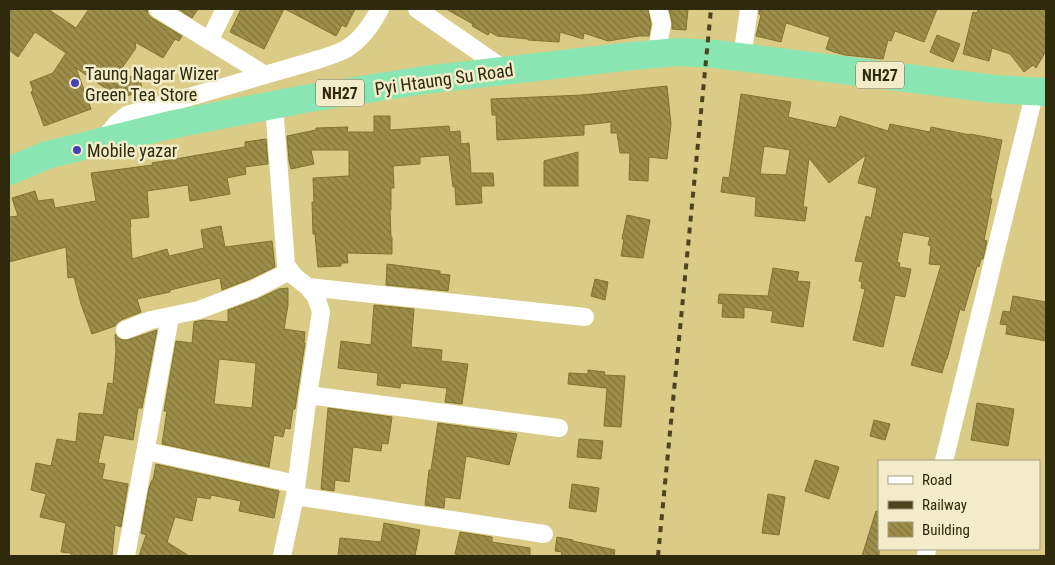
<svg xmlns="http://www.w3.org/2000/svg" width="1055" height="565" viewBox="0 0 1055 565" font-family="'Roboto Condensed',sans-serif">
<defs>
<pattern id="building-back-hatch" width="6" height="6" patternUnits="userSpaceOnUse" patternTransform="scale(1.25)"><rect width="6" height="6" fill="#9d8f4a"/><path d="M-1 5l2 2M0 0l6 6M5-1l2 2" fill="none" stroke="#80753c"/></pattern>
</defs>
<rect width="100%" height="100%" fill="#dacc86"/>
<path fill="url(#building-back-hatch)" stroke="#81732d" fill-rule="evenodd" d="M9,9H48L76,28L89,9H147L148,14L152,18L182,36L179,41L175,39L163,58L135,42L136,48L114,79L140,75L142,93L118,97L76,68L91,109L44,126L31,92L33,90L30,82L53,73L66,53L35,32L18,57L9,50Z
M178,9H198L192,18Z
M241,9H284L264,49L230,32Z
M285,9H355L346,27L342,25L336,36Z
M446,9H648L651,24L649,36H639L608,41L584,33L583,39L560,32L559,42L528,40V39L497,36L490,32L488,35L472,26L473,24Z
M669,9H688L686,30L672,29V22Z
M759,9H937L924,42L895,31L891,41L888,40L883,59L845,55L834,52L826,49L830,37L786,23L781,42L756,36L761,15L759,14Z
M978,9H1046V51L1036,68L1033,65L1024,72L1010,54L992,48L989,61L963,54L973,12L977,13Z
M937,35L960,44L953,62L930,52Z
M667,86L671,124L667,159L649,157L648,181L629,180L630,153H620L617,133H611V122L584,125V135L497,140L496,115H492L491,99L582,95Z
M741,94L791,102L788,117L836,128L840,116L888,131L890,124L930,132L931,127L970,135V134L1002,140L990,199H992L984,240L987,241L983,259H981L979,267L977,266L964,311L960,309L947,359H946L942,373L911,365L941,265L929,264L931,246L928,245L930,237L903,232L897,262L900,263L899,267L911,269L905,297L895,295L883,347L853,340L865,289L861,288L862,282L859,281L863,262L855,261L866,216L871,218L877,188L858,183L866,155L829,183L809,158L803,207H807L805,221L755,216L756,197L721,192L723,177L729,178ZM764,146L790,150L786,175L760,174Z
M374,116H390V130L449,126L450,132L460,131L461,144L469,143L471,173H493L494,186H481L482,203L456,205L455,187H453L449,155L420,157V164L393,166L394,188H391V210H390L391,237H392V254L347,253L348,263H341V266L318,267L315,234H313L312,202H314L313,178L349,176V150H311L314,164L291,169L289,161L287,136L316,130V128L348,127L347,132H374Z
M266,139L268,164L245,167L246,174L227,178L230,194L190,201L188,185L147,191L149,217L130,219L131,227H130L132,259L167,249L169,256L204,248L201,230L221,226L225,247L272,241L275,267L250,279L222,290L220,278L170,290V292L137,299L141,312L121,320L117,323L115,326L92,334L81,304L74,277L68,278L66,247L9,262V217L18,216L12,198L35,191L38,201L53,199L55,208L96,201L91,173L153,165L152,163L245,147V142Z
M578,152V186H544V161Z
M627,215L650,220L643,258L621,256L624,239H622Z
M387,264L440,271V274L450,275L448,291L386,285Z
M773,268L799,272L797,281L810,282L803,327L771,322L773,311L744,307V318L722,317L723,304L718,303L719,294L768,296Z
M595,279L608,282L605,300L591,296Z
M288,288V305L284,329L305,332L304,343H305L295,409H293L290,429L285,428L283,437L274,435L269,467L162,444L167,411H164L176,341L192,343L194,322L203,320L228,322V310L258,299L279,289ZM219,359L256,363L252,408L214,404Z
M1013,296L1046,302V341L1006,334L1007,325L1000,324L1003,311L1010,312Z
M374,305L414,309L411,347L442,350L441,361L468,364L462,404L445,402L447,388L401,383L400,388L377,385L378,373L338,368L341,341L371,345Z
M157,330L142,408H138L133,440L104,435L98,463L105,464L102,479L128,484L121,527L115,525L112,556H71V553L61,552L66,523L40,517L46,494L31,490L36,463L51,466L57,439L76,442L79,413L103,415L108,383L113,384L116,351L115,334L118,338L123,340H128Z
M588,370L605,372L604,375L625,376L621,427L604,426L607,388L568,384L569,373L588,374Z
M977,403L1014,409L1008,446L971,440Z
M328,408L392,417L388,444L382,443L381,451L353,447L349,482L335,480L334,491L321,489Z
M874,420L890,424L885,440L870,436Z
M438,423L517,434L509,465L466,456L460,499L445,497L444,508L425,505L429,470H431Z
M579,439L603,441L601,459L577,457Z
M815,460L839,467L829,499L805,491Z
M156,464L279,491L274,518L239,511L241,501L211,495L210,499L197,497L192,521L175,517L167,542L189,556H139L146,535L141,533L149,488L152,480H153Z
M572,484L599,488L596,512L569,508Z
M768,494L785,497L779,535L762,533Z
M876,511L879,512V556H862Z
M384,523L420,530L415,556H338L340,538L381,542Z
M460,532L492,537V542L530,548V556H463L455,554Z
M557,537L573,540V541L615,550L614,556H561L562,552L555,551Z"/>
<g fill="none" stroke-linecap="round" stroke-linejoin="round">
<path stroke="#fff" stroke-width="18" d="M158,9L265,75
M417,9L505,70
M209,41L225,9
M656,54L662,24L658,9
M742,57L749,9
M274,105L286,265L294,276L308,287L316,297L321,312L308,395L295,496L282,556
M101,142L117,123L127,115L320,59C329,56 339,53 346,49C362,39 371,25 380,9
M308,287L585,317
M125,330L151,320L199,310L254,289L290,271
M308,395L559,428
M146,451L296,484
M944,461L1035,91
M295,496L544,534
M126,556L170,317
M926,556L927,549"/>
<path stroke="#89e6b2" stroke-width="28" d="M9,171L47,155L170,125L304,99L424,80L632,56L678,52L715,54L994,89L1046,92"/>
<path stroke="#4b441f" stroke-width="4" stroke-dasharray="6 6" stroke-linecap="butt" d="M658,556L711,9"/>
</g>
<g fill="#4642b7" stroke="#f3ecca" stroke-width="2">
<circle cx="75" cy="83" r="5"/>
<circle cx="77" cy="150" r="5"/>
</g>
<g text-anchor="middle" dominant-baseline="central" stroke-width="5" stroke-linejoin="round" paint-order="stroke">
<g fill="#f3ecca" stroke="#6a6445" stroke-width="1">
<rect x="856" y="61.5" width="48" height="27" rx="4"/>
<rect x="316" y="79.5" width="48" height="27" rx="4"/>
</g>
<g font-size="16" font-weight="bold" fill="#302a0c">
<text x="880" y="75">NH27</text>
<text x="340" y="93">NH27</text>
</g>
<g font-size="18" fill="#302a0c" stroke="#f3ecca" text-anchor="start">
<text x="85" y="73">Taung Nagar Wizer<tspan x="85" dy="21">Green Tea Store</tspan></text>
<text x="87" y="150">Mobile yazar</text>
</g>
<g font-size="18" fill="#302a0c" stroke="#f3ecca">
<text transform="translate(444 79) rotate(-8)">Pyi Htaung Su Road</text>
</g>
</g>
<rect width="1055" height="565" fill="none" stroke="#302a0c" stroke-width="20"/>
<rect x="878" y="460" width="162" height="90" fill="#f3ecca" stroke="#a59e7e"/>
<rect x="888" y="476" width="25" height="8" fill="#ffffff" stroke="#a59e7e"/>
<text x="922" y="485" font-size="15" fill="#302a0c">Road</text>
<rect x="888" y="501" width="25" height="8" fill="#4b441f" stroke="#a59e7e"/>
<text x="922" y="510" font-size="15" fill="#302a0c">Railway</text>
<rect x="888" y="522" width="25" height="15" fill="url(#building-back-hatch)" stroke="#a59e7e"/>
<text x="922" y="535" font-size="15" fill="#302a0c">Building</text>
</svg>
